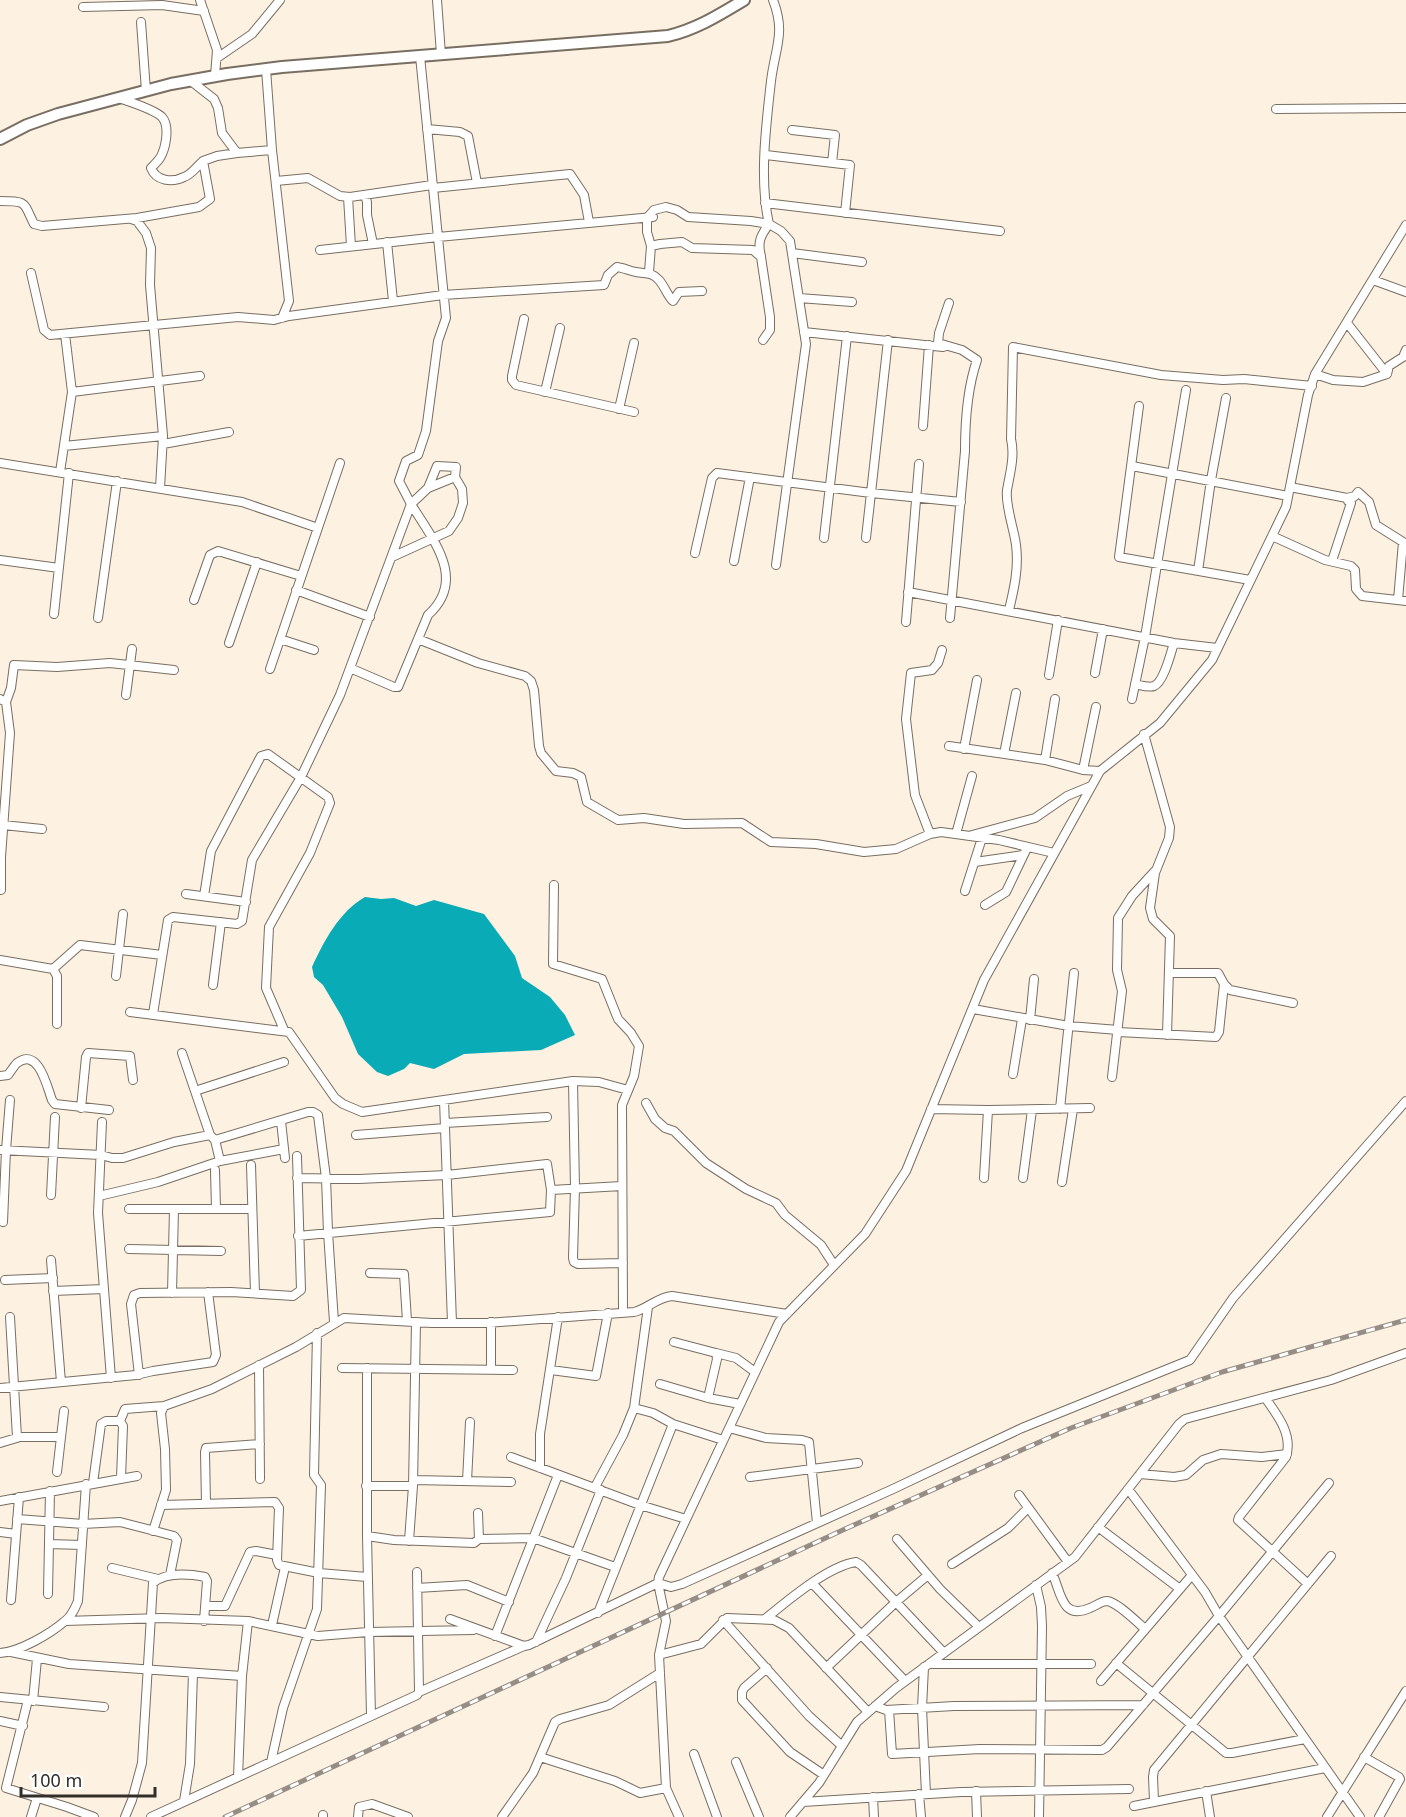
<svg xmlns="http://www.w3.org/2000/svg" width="1406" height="1817" viewBox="0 0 1406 1817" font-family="'Noto Sans',sans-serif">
<rect width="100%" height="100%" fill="#fdf1e2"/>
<path fill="#08abb6" d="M365,897L381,899L394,898L416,906L434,900L484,914L515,956L522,978L550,997L565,1015L575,1035L541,1050L464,1054L434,1069L410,1063L404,1069L388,1076L377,1072L358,1054L342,1017L323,985L314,977L312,967C324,941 339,912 365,897Z"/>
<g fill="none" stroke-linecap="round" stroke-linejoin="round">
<defs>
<path id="street" d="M200,0L217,50L215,76
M437,0L441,54
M773,0C786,33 775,48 771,81C766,126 759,180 769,224L781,231L790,241L806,344L776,565
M83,7L162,5L204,11
M141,22L146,91
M217,58L252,34L280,0
M266,69L272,150
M119,98C130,102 154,109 162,117C170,126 166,148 160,158C158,161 154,165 151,168C156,181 172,183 184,177C191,175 197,166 203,161
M1276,109L1406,108
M427,129L460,132L468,136L477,183
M792,130L835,135L832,163
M237,153L272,150L289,301L282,318
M766,155L850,165L845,213
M276,181L308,178L340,196L350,197L432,185
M433,188L570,174L584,195L589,222
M365,195L367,202V215L373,244
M348,197L351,246
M0,201C28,201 23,202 34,224L42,226L137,218L199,207L210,199L203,161L217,156L237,153L222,133L218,108L214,99L191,81
M765,203L1000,231
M131,219L137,221L146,233L151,248L150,285L163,436L160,488
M387,242L393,301
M651,246L647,232V218L654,210L666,207L677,210L688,217L751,221L769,224C761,235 757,242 761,256
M320,250L438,237L653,217
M792,253L862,262
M649,272L651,246L660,244L682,242L692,248L753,250L761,257L770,317V330L763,340
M31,273L44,330L50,335L238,317L274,320L289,316L443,295L604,285L608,275L617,267C624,268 630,271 636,272C646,274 652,272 659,280C665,287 667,295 673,301L679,292L702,291
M1373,280L1406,292
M799,298L852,302
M949,303L939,333L938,343L962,350L977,360C967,389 965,420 965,451L950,618
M524,319L512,376V380L516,385L634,412
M1347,323L1387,374
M804,332L943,347
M1315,374L1333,380L1363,382L1387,374L1389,366L1403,357L1406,350
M72,392L200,376
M545,392L560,328
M1139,406L1119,557L1250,580
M619,409L634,343
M923,426L929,345
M163,444L229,432
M64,446L163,436
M0,463L242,502L318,528
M1132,466L1288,496
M60,472L72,392L65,334
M1290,487L1347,498L1355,496L1348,501L1351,503L1332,561
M1355,496L1358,492L1369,502L1376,525L1403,542L1398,600
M1272,536L1325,560L1351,566L1355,570L1356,589L1362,596L1406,601
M824,538L847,336
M866,538L888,340
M695,553L712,478L717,473L871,493L961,502
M392,557L449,531L458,518L463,503L462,489L455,477
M0,560L59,568
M734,561L750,477
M1198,571L1211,480L1226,398
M296,590L370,617
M908,592L1174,643L1217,648
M194,600L210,555L218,551L301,576
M1009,610C1014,589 1019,568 1016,545C1014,529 1005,505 1007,490C1010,473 1015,456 1011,439L1013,347L1161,375L1223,380L1244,379L1312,386
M54,614L69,473
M98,618L117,481
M906,622L919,464
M280,639L314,650
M418,639L478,663L525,676L531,681L534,690L539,746L541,753L556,771L573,773L581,777L587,802L618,820L644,818L684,824L742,823L771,842L816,844L864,852L896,849L930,834L941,832L999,840L1054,853
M229,643L257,562
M350,668L394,687H398L428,615C468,579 432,539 411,504L428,488L437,466L456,467L455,477L428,488
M270,669L340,463
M1095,673L1103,629
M1049,675L1058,620
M1135,684C1140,685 1149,688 1154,686C1164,682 1171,652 1174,643
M126,695L132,649
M0,699L6,702L11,688L14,665L57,667L110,663L174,670
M1132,699L1145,637L1186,390
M1144,734L1170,827L1169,838L1155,873L1150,908L1153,919L1170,936L1167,1035
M949,746L1045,760L1083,770L1100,771
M964,749L977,680
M1004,754L1016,693
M1045,760L1055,699
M1083,770L1096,707
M3,825L42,829
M930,834L915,795L906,719L911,673L932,670L938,663L942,650
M956,834L972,776
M972,835L1035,818L1067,796L1091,786
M975,862L1023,855
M554,885L553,964L602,979L618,1019L631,1033L639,1046L634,1076L622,1105L623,1312
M1,890V857L10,733L6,702
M965,891L982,838
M186,894L246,902
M204,896L211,851L261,756L268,754L328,797L330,803L310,853L269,927L266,988L284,1030
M985,905L1006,892L1027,848
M0,960L53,969L57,976V1024
M53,969L80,945L162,955
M1169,973H1218L1224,984L1230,990L1293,1003
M116,976L123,914
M213,985L221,922
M973,1009L1069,1026L1118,1030
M130,1012L289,1032L335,1098L343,1104L362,1112L573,1081L599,1082L628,1090
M153,1014L168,920L173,917L237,924L242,921L252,860L301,777L340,695L411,504L399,481L406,461L418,455L426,431L438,341L446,318L420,56
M1030,1020L1034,979
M1118,1032L1216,1037L1219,1032L1224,984
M182,1053L210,1135L215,1140L308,1112H313L318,1115L326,1178L328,1232L334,1322
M1013,1074L1022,1019
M0,1076L8,1075C11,1071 14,1066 17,1063C39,1047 47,1087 52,1100L55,1104L109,1110
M1112,1077L1122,991L1117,970L1118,918L1132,896L1155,871
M573,1081L575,1188L573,1258L574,1262L578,1264L623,1263
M195,1091L284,1062
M444,1100L452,1323
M646,1103L655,1119L665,1128L674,1131L706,1163L746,1189L776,1203L785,1215L821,1245L834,1265
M81,1108L86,1057L88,1053L130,1056L133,1080
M931,1109L988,1110L1090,1108
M1060,1109L1074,973
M281,1121L285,1158
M102,1122L98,1213L111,1378
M445,1123L547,1117
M356,1135L445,1128
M0,1150L101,1155L112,1158H123L174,1142L210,1135
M220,1161L284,1149
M251,1165L255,1293
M215,1170L216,1209
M297,1178L359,1179L447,1175L547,1164L551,1190
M984,1178L988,1110
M1023,1178L1032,1110
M1062,1182L1073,1109
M51,1195L55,1117
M99,1196L158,1182L220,1161L215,1140
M129,1209H252
M3,1222L6,1150L10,1100
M298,1236L550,1212L551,1190L622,1186
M129,1249L221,1251
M51,1260L61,1382
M370,1273L404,1274L407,1321
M5,1280L53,1278
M53,1291L104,1289
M172,1293L174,1209
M10,1317L17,1437
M674,1342L716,1353L717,1359L708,1398
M716,1353L736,1358L755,1372
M259,1365L260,1479
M342,1368L513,1370
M367,1368V1536L371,1716
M491,1370V1322
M551,1370L596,1376L608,1313
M139,1375L131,1304L134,1295L140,1293L231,1292L293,1296L301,1290L297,1156
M660,1384L708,1398L740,1404
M0,1388L136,1375L153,1371L213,1362L216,1355L208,1292
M1266,1399C1278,1416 1293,1435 1286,1457L1239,1517L1238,1520L1308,1584
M634,1408L653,1413L673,1424L723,1440
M120,1421L125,1409L164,1406
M729,1428L766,1438L802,1440L809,1442L817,1523
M0,1443L20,1437H61
M511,1457L640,1505L686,1519
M540,1468V1434L558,1317
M57,1472L64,1411
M1140,1474L1174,1477L1186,1475L1203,1460L1221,1454L1262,1457L1287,1454
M750,1477L858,1463
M413,1480L511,1482
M467,1481L470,1422
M93,1483L101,1424L106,1421H120L123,1426L121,1478
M366,1486H413
M595,1487L623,1435L634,1408L648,1307
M1128,1489L1205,1592L1219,1616L1360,1817
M1019,1495L1068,1562
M0,1501L137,1476
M206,1504L205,1452L206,1448L260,1444
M161,1505L275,1502L279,1508L277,1560L279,1565L319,1573L367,1577
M17,1519L83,1524L120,1522L174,1536L177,1540L170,1575
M1098,1527L1180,1589
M153,1531L166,1490L165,1449L161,1413L164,1406L212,1389L296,1347L344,1318L432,1323H487L634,1312C647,1309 658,1297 672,1296L787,1314
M0,1532L16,1534
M367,1536L394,1540L474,1543L479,1539L478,1513
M479,1539L533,1538L615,1567
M897,1539L940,1589L979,1627
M409,1541L413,1486L416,1322
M49,1544L82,1545
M952,1564L1008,1528L1027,1509
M112,1568L158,1579
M1052,1573C1061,1591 1061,1621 1090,1608C1096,1606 1101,1601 1107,1601C1117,1602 1137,1622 1145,1629
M812,1583L905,1681
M1036,1585L1041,1607L1042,1626L1039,1817
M417,1588L467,1585L509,1602
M48,1594L50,1491
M11,1600L19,1497
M205,1606H225L250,1552L256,1551L277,1555
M598,1613L673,1424
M450,1619L524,1646L529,1645L658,1583L671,1587L682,1584L893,1489L1022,1428L1190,1360L1233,1298L1406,1101
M765,1619C787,1601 828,1566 856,1562L861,1565L944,1653
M723,1620L809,1716L842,1746
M65,1621L162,1618L248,1621L318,1636L368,1632L473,1630
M272,1625L285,1567
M495,1636L558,1475
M536,1642L566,1578L601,1490
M11,1652L69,1664L242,1676
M0,1653C19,1652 50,1634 65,1621C72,1616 75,1608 78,1601L86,1484
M659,1655L701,1644L727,1618L774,1620L789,1628L868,1712
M1116,1663L1226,1753H1232L1305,1739
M929,1664H1091
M924,1667L922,1708L926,1794
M767,1668L744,1688L742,1692V1700L790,1752L824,1775
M826,1668L896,1602L928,1575
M1101,1681L1192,1575
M419,1692L524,1646
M0,1697L104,1707
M28,1700L6,1788L67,1807L94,1817
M33,1701L37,1659
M875,1706L886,1710L954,1706L1143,1705
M889,1710L892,1754L980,1749L1102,1750L1107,1747L1219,1616L1329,1483
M0,1721L23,1726
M694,1754L717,1817
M540,1757L615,1781L640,1793L666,1788
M1364,1757L1399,1777L1400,1779L1379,1817
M271,1762L283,1708L317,1609L321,1485L314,1475L317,1333
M736,1762L759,1817
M238,1777L242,1676L248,1621
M976,1791L977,1817
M1206,1791L1210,1817
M919,1794L921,1817
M873,1797L874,1817
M184,1801L190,1764L193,1673
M1154,1801L1153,1777L1154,1770L1331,1556
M803,1802L961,1792L1129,1789
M1134,1806L1325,1768
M31,1817L37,1798
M125,1817L132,1800L142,1763L153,1583C166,1572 189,1574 205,1577L207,1581L204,1621
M151,1817L417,1695L419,1692L417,1572
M323,1817V1815
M358,1817L359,1807L372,1804L408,1817
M502,1817L533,1773L555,1722L560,1719L609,1705L660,1673
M679,1817L666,1788L659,1655L666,1621L658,1583L659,1577L779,1322L865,1234L906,1171L984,980L1100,771L1160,723L1212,660L1286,507L1308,395L1315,374L1406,225
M790,1817L819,1783L857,1722L896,1688L1075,1557L1179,1424L1185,1419L1331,1380L1406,1353
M1327,1817L1406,1691"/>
<path id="secondary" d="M0,139L27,125L58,114L171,84L227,74L282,67L668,36C697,29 719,15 744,0"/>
</defs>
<use href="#street" stroke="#786e61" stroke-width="10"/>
<use href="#secondary" stroke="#786e61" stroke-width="14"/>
<use href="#street" stroke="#fff" stroke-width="8"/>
<use href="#secondary" stroke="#fff" stroke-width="10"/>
<defs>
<path id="rail" d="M225,1817L845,1529L1071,1428L1222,1372L1406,1320"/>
</defs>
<use href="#rail" stroke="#968e84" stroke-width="5"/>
<use href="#rail" stroke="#fff" stroke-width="3" stroke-dasharray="9" stroke-linecap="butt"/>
</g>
<path d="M21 1787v9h134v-9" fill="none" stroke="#322e28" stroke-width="3"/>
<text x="30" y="1787" font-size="18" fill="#322e28" stroke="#ffffff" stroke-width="4.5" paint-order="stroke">100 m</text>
</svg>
